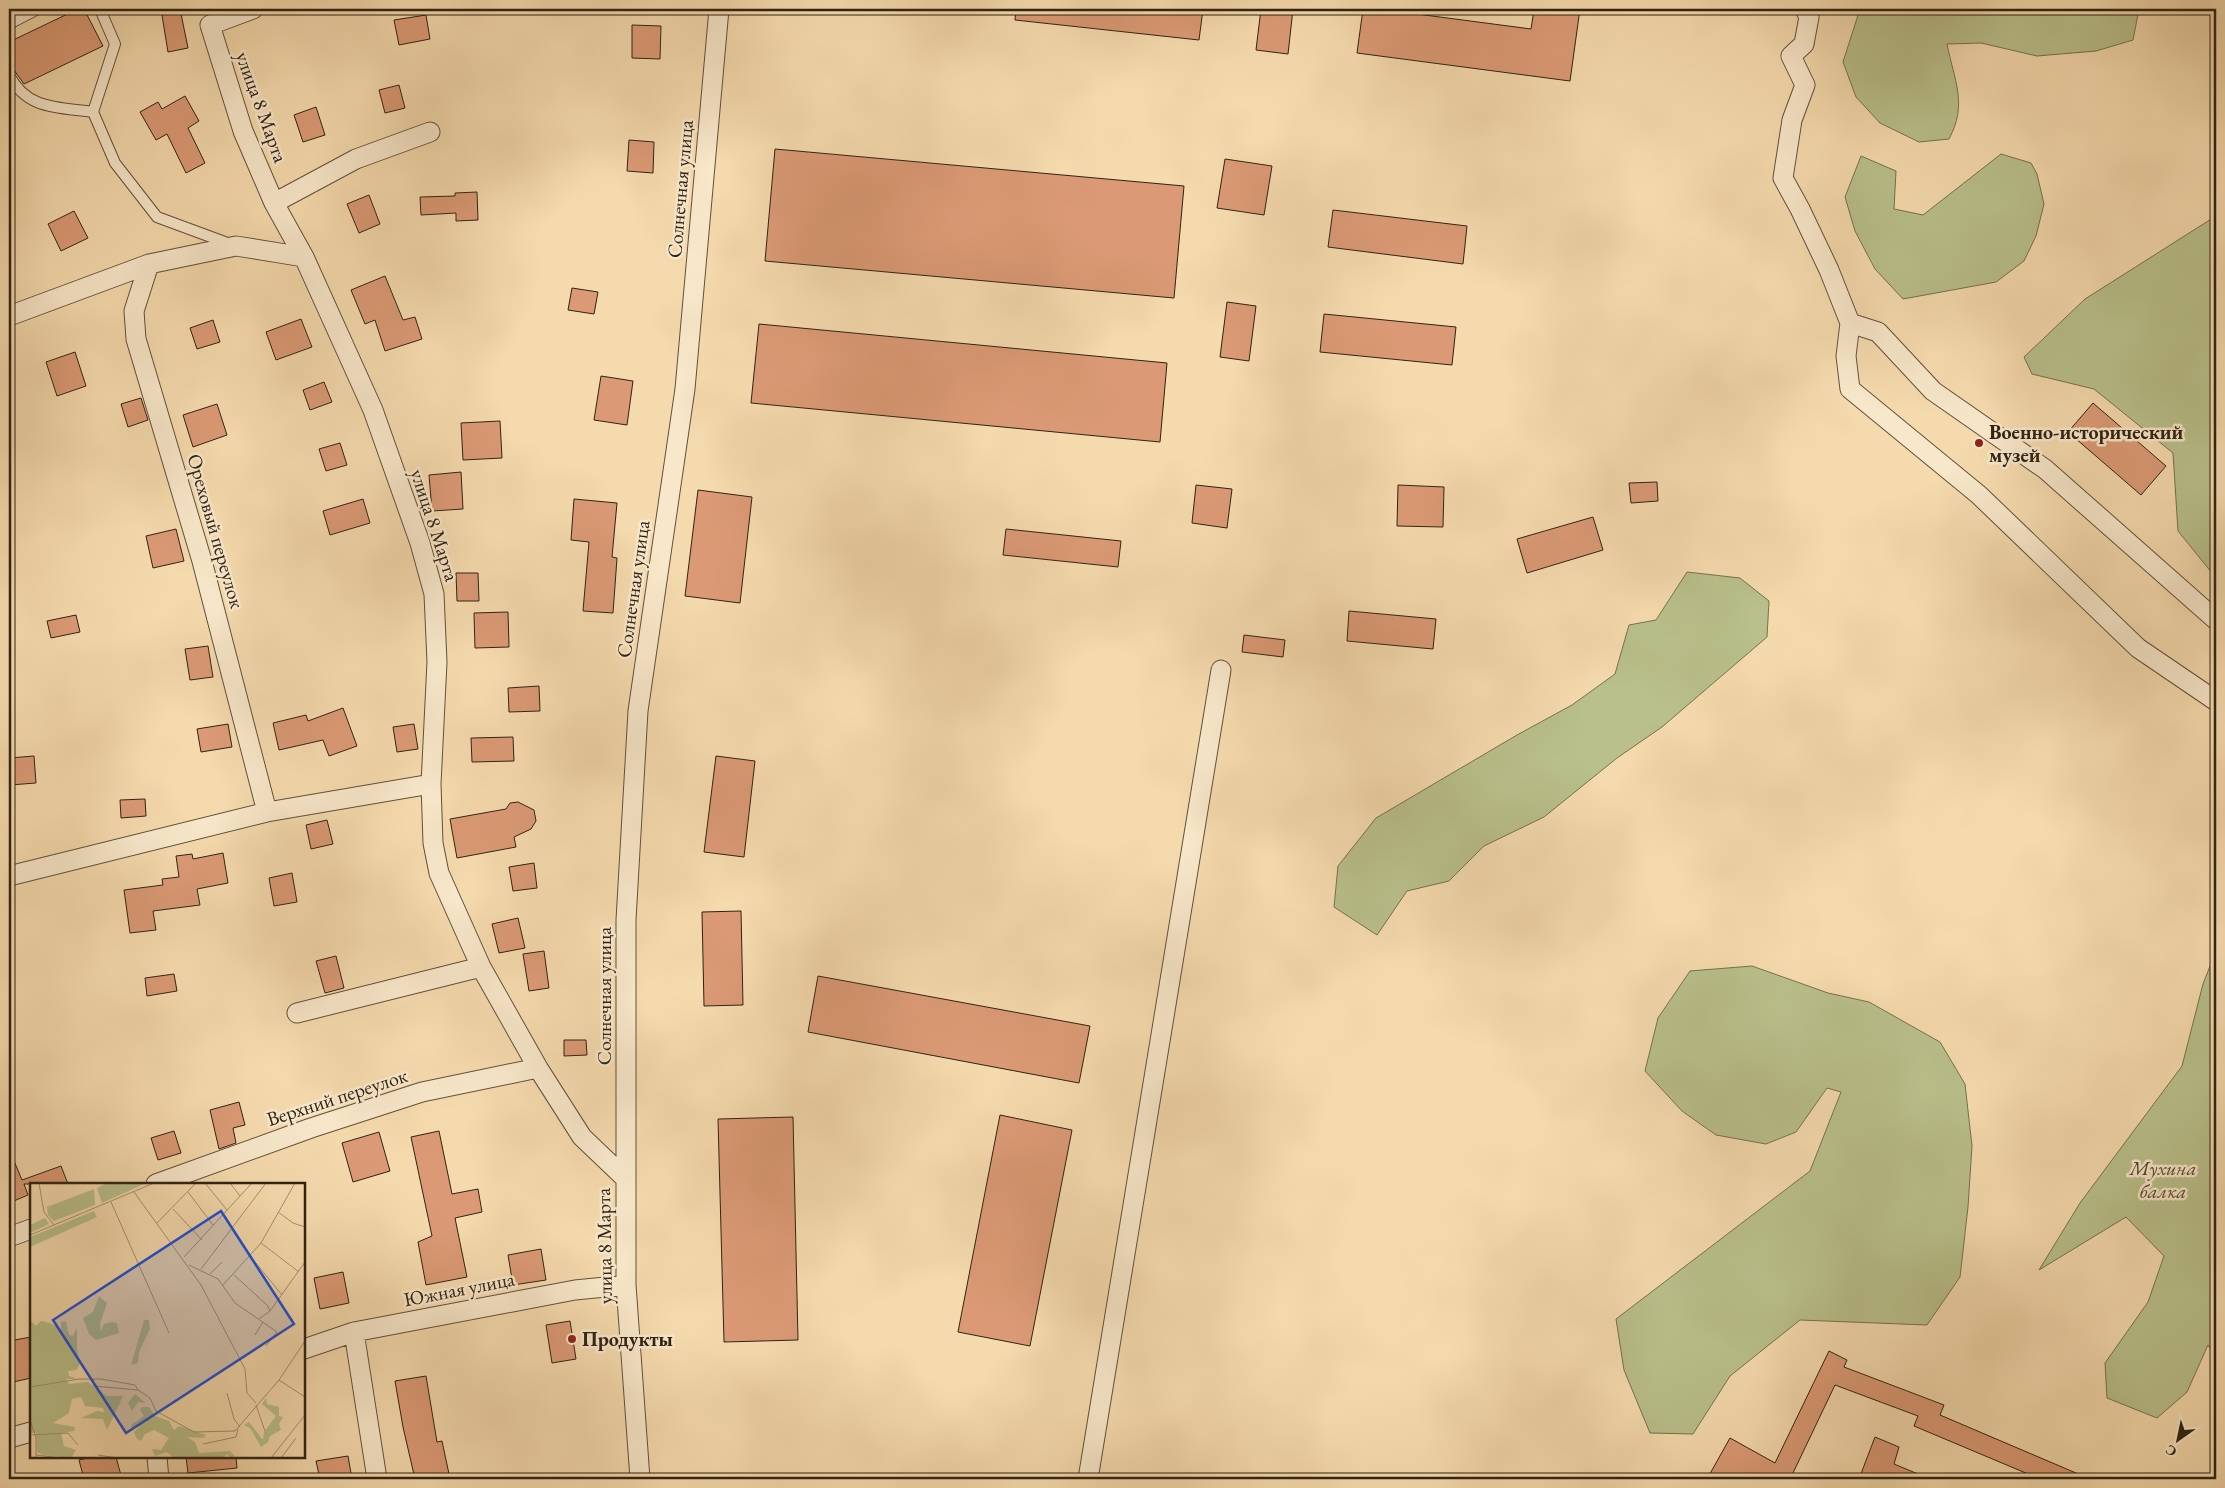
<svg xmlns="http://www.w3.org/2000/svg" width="2225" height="1488" viewBox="0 0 2225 1488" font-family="'EB Garamond',serif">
<rect width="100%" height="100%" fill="#f5daad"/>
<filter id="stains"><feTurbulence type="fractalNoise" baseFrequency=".004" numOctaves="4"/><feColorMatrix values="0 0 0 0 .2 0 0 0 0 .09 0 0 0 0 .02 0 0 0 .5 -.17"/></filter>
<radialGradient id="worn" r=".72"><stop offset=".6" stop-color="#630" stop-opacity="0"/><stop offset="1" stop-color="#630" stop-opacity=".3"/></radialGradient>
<path fill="#b9c08b" stroke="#747250" d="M1860,9H2139L2133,40L2096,51L2037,56L1981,43L1947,44C1954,80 1968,104 1949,139L1919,142L1880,123L1856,97L1843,62Z
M2001,154L2031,163L2037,174L2044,204L2036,236L2024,261L1996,282L1903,299L1875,269L1855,231L1845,197L1861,156L1896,171L1894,209L1923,215Z
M2216,216V578L2178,531L2173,453L2094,389L2032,374L2024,357L2085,299Z
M1687,572L1740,578L1769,601L1767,637L1662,727L1617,758L1544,817L1484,846L1449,881L1407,891L1377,935L1334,907L1338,866L1376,818L1517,735L1572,705L1615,674L1629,625L1656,620Z
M2216,951V1358L2208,1345L2187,1392L2157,1418L2107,1398L2105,1363L2148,1302L2164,1256L2126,1217L2039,1270L2080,1203L2182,1066L2203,984Z
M1752,966L1828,993L1869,1002L1940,1042L1965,1084L1972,1146L1968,1207L1960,1277L1927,1325L1800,1320L1730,1376L1693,1434L1650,1433L1624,1370L1616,1319L1810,1171L1841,1092L1827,1088L1796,1132L1766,1144L1716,1135L1682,1111L1645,1071L1658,1018L1690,971Z"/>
<path fill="#db9a75" stroke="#2e2315" d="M78,9H84L103,46L24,84L9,63V42Z
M161,9H180L188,48L168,52Z
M1016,9H1203L1199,40L1015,20Z
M1261,9H1293L1288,54L1256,50Z
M1363,9H1379L1531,29L1534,10L1580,9L1570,81L1357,53Z
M426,15L430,39L399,45L394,20Z
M632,25L661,26L660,59L632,58Z
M399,85L405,108L385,113L379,90Z
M185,96L199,121L188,128L205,163L186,173L167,134L156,140L140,112L158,102L162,109Z
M316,107L325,135L303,142L294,115Z
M629,140L654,142L653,173L627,171Z
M775,149L1184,186L1174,298L765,261Z
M1225,159L1272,166L1264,215L1217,208Z
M477,192L478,220L456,221V213L421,215L420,197L455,196V193Z
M369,195L380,224L359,233L347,204Z
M1333,210L1467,226L1463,264L1328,247Z
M74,211L88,238L61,251L48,224Z
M385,276L403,320L415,317L422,339L385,351L375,320L365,324L351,290Z
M572,288L598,292L594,314L568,310Z
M1227,302L1256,306L1249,361L1220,357Z
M1324,314L1456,327L1452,365L1320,352Z
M301,319L312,347L276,360L266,332Z
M213,320L220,342L197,349L190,328Z
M759,324L1167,363L1160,442L751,403Z
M75,352L86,386L57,396L46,362Z
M601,376L633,381L627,425L594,420Z
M324,382L332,402L310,410L303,390Z
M141,398L148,420L128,427L121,404Z
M2093,403L2166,466L2141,495L2068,432Z
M217,404L227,435L193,447L183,415Z
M500,421L502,458L463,460L461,423Z
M340,443L347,465L326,471L319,449Z
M461,472L463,509L432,511L429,475Z
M1657,482L1658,501L1631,503L1629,483Z
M1196,485L1232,489L1227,528L1192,523Z
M1398,485L1444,487L1443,527L1397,526Z
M698,490L752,497L740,603L685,596Z
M363,499L370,523L330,535L323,511Z
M574,499L617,503L612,557L617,558L613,613L583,611L589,542L571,540Z
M1593,517L1603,550L1527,573L1517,539Z
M176,529L184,561L153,568L146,536Z
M1006,529L1121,541L1118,567L1003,555Z
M456,573H478L479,601H457Z
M1349,611L1436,619L1433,649L1347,641Z
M508,612L509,647L475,648L474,613Z
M76,615L80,632L51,638L47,621Z
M1244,635L1285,640L1283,657L1242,652Z
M208,646L213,677L190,680L185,649Z
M539,686L540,711L509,712L508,688Z
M343,708L357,746L329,756L323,740L279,750L273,723L306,715L308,721Z
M228,724L232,747L201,752L197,729Z
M414,724L418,749L397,752L393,727Z
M513,737L514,761L472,762L471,738Z
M34,756L36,783L10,785L9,758Z
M716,756L755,761L744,857L704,852Z
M145,799L146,816L121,818L120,800Z
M518,802L534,810L536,821L531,829L514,837L516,847L457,858L450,819L506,809L510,803Z
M327,820L333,844L311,849L306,825Z
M223,853L228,883L197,889L200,905L153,911L156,930L130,933L124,890L163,885L162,879L179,877L176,856L192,854L193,859Z
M534,863L537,888L513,891L509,867Z
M292,873L297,902L274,906L269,878Z
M741,911L743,1005L704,1006L702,912Z
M518,918L525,948L499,953L492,924Z
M544,951L549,988L529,991L523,954Z
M336,956L344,988L325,993L316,961Z
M174,974L177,991L147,996L145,978Z
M818,976L1090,1026L1079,1083L808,1032Z
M564,1040H586L587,1055L564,1056Z
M239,1102L245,1125L233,1128L236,1143L219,1149L210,1110Z
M1000,1115L1072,1130L1030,1346L958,1332Z
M793,1117L798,1340L724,1342L718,1119Z
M174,1131L181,1153L158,1160L151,1138Z
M439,1131L452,1194L478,1189L482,1212L455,1218L467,1277L426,1285L418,1242L432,1236L411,1137Z
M379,1132L390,1171L353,1182L342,1143Z
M9,1149L22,1180L61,1166L68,1184H24L28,1195L9,1203Z
M541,1249L546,1280L513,1285L508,1255Z
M343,1272L349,1303L320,1309L314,1278Z
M570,1321L576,1359L552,1363L546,1325Z
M31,1337V1378L9,1383V1341Z
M1829,1351L1847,1360L1844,1367L1944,1405L1940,1415L2090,1479H2040L1914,1426L1918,1416L1835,1385L1793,1473L1803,1479H1707L1730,1438L1775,1463Z
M426,1376L437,1442L442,1441L449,1474L415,1479L403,1427L395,1381Z
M1875,1437L1899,1447L1894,1464L1930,1479H1859Z
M348,1456L352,1479H320L316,1461Z
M92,1457H116L122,1479H84L79,1460Z
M186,1457H236L237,1468L188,1473Z"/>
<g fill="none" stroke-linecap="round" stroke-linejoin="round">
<defs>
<path id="service" d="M100,9L115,44L93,112L115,163L157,217L230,244
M9,24L38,9
M9,75C27,110 58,107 93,112"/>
<path id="minor" d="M253,9L210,25L243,131L274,203L304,257L373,410L420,543L434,594L437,662L431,784L433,843L439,873L481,967L538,1068L582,1137L626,1179
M1805,9L1809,17L1804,44L1791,56L1805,85L1792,120L1783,178L1800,209L1829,270L1850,323
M274,203L356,159L430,132
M149,264L134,311L136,339L202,561L267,812
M9,316L149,264L236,246L304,257
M2216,620L2045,469L1933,391L1878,332L1850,323L1846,356L1850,389L1979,495L2138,648L2216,701
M9,876L267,812L431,784
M297,1013L481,967
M156,1184L311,1128L422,1092L538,1068
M9,1237L31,1229
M354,1332L377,1479
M304,1349L354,1332L575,1290L626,1285
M9,1438L31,1432
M157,1457L159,1479
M640,1479L626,1285V920L638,711L685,389L719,9
M1088,1479L1221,670"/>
</defs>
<use href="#service" stroke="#60513b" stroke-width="12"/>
<use href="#minor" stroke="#60513b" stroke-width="21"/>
<use href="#service" stroke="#f8e7ca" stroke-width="10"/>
<use href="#minor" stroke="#f8e7ca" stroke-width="19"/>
</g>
<g fill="#8f2418" stroke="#f8e7ca" stroke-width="2">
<circle cx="1979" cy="443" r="5"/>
<circle cx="572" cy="1339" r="5"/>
</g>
<g text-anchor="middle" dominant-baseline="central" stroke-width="5" stroke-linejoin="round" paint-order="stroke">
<g font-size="20" fill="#2e2315" stroke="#f8e7ca">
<text transform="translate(262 107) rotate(70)">улица 8 Марта</text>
<text transform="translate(680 189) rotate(-85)">Солнечная улица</text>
<text transform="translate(435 525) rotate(72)">улица 8 Марта</text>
<text transform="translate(216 531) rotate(74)">Ореховый переулок</text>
<text transform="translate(633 589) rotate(-82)">Солнечная улица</text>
<text transform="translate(604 996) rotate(-90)">Солнечная улица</text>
<text transform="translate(337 1097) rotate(-18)">Верхний переулок</text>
<text transform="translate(604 1246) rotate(-91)">улица 8 Марта</text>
<text transform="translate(459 1289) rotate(-11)">Южная улица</text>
</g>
<g font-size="20" font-weight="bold" fill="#2e2315" stroke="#f8e7ca" text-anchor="start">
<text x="1989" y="432">Военно-исторический<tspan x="1989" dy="23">музей</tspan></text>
<text x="582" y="1339">Продукты</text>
</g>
<g font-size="20" font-style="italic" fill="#514a32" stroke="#f8e7ca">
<text x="2163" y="1168">Мухина<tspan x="2163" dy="23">балка</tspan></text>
</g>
</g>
<g transform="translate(30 1183)">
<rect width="275" height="275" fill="#f5daad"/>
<path d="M77,0H114V1L72,20L67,5ZM64,6L65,22L24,38L18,32L17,24ZM64,28L67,34L0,64V54ZM15,35L19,41L0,50V42ZM69,113L77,120L70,141L71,148L74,141L82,139L87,140L89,150L66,157L59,151L53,135L63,129ZM0,137L6,143L11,138L20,140L31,147V139L36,138L39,152L43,153L47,145V167L50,181L46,187L38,188L39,193L47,196H36L39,201L58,199L77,213H93L77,247L73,236L51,235L67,228L74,229L73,225L55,223L51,214L42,216L39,230L23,240L45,244L44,248L31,250L34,263L46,267L41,275L13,272L7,269L6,250H0ZM114,137H119L120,146L109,169L108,180L101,182ZM105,211L116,220L108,219L102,228L98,220ZM236,215L237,221L249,224V233L253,234L249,241L251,247L240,253L238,259L231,264L220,245L214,242L219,239L233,257L234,249L246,233L232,221ZM112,224H119L125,233L139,238L144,247L149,243L176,252L173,255L157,254L165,259L169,270L200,268L205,273L200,275L197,271L193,275H144L137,269L125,273L122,266L131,267L139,255L124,247L115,251L111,258L107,256L104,249L110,243L102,246L101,242L114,233L110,227Z" fill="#b9c08b"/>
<path fill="none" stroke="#a59170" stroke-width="1" d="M9,0L14,29L24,42M175,0L197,27M200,0L210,13M104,9L171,102L215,186L217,210L226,220M158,9L183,42M81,19L139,150M143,26L172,57M248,29L263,40L275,44M127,40L166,0M0,52L124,0M231,60L269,89M154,74L222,0M221,74L252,112M159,82L188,96L205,120L247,149L236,163M171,86L236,0M180,91L192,79M204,92L237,122L240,128M193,102L231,60L265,0M229,136L240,128L275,79M225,152L233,139M249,197L275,214M0,204L49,196H71L105,202L108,207L64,203L63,196M108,207L120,215L126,228L164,249L205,248L249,197L275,158M197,210L204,236L210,244M226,222L235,248M0,237L6,255V275M0,252L38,250L48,262M173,261L206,254L208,246M6,272L32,275M68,272L87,275M241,275L275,232M251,275L266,255"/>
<path fill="#1d4ed8" fill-opacity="0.15" stroke="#1d4ed8" stroke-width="2.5" d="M191,28L264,141L96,250L23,137Z"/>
<rect width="275" height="275" fill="none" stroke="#2e2315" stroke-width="2.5"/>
</g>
<rect width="2225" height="1488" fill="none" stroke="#f5daad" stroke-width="30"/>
<rect x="10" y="10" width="2205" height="1468" fill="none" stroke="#2e2315" stroke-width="2.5"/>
<rect x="15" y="15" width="2195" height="1458" fill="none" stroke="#2e2315"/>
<g transform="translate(2178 1440) rotate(213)" stroke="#f8e7ca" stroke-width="4" paint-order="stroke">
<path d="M0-4L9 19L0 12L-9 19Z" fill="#2e2315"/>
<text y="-8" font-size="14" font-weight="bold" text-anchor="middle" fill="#2e2315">С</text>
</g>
<rect width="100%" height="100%" filter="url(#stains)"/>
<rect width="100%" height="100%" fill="url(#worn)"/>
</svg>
